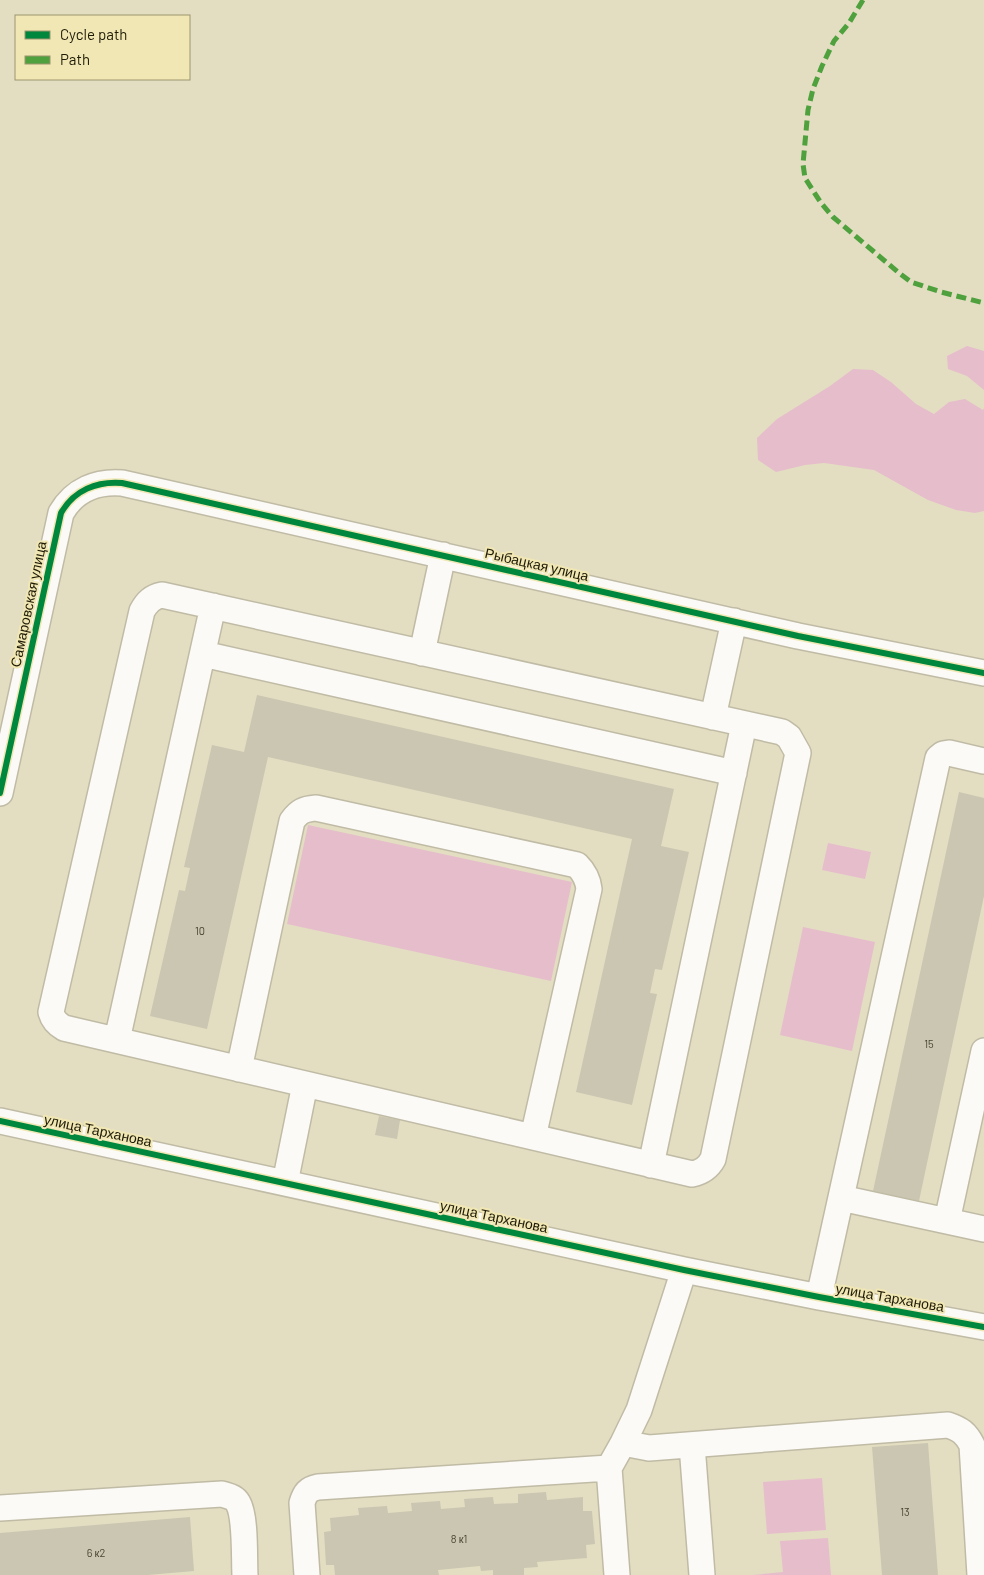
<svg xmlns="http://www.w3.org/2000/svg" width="984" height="1575" viewBox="0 0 984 1575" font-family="Barlow,sans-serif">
<rect width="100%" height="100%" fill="#e3dec2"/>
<path fill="#e6bdcb" d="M967,346L984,351V390L967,376L948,369L947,356Z
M853,369L873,370L891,382L916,404L934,414L949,402L965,399L983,410L984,408V511L975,513L956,510L928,500L874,470L824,463L805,465L776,472L758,460L757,438L777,419L830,386Z
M308,825L572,882L551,981L287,924Z
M828,843L871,852L865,879L822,870Z
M803,927L875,942L852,1051L780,1035Z
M822,1478L826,1530L767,1534L763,1482Z
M828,1538L831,1575H753L783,1572L780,1541Z"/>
<path fill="#cac6b1" d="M257,695L674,789L661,846L689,852L662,970L655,969L650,993L657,994L632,1105L576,1092L632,839L268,757L207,1029L150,1016L179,890L185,891L190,868L184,867L212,745L244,752Z
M959,792L984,798V896L919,1201L873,1191Z
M379,1116L400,1120L397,1139L375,1135Z
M928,1443L938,1575H882L872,1447Z
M546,1492L547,1500L583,1497V1511H592L595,1544L586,1545L587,1558L537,1562L538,1567L524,1568V1575H493V1570L481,1571L480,1566L438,1570L439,1575H335L334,1565H326L324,1532L331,1531L330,1518L359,1515L358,1508L387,1506L388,1513L412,1511L411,1503L440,1501L441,1509L465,1507L464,1499L493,1497L494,1504L518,1503V1494Z
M190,1517L194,1571L148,1575H0V1533Z"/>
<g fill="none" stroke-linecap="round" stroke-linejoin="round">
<defs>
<path id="minor" d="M162,595L782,732L789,737L798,753L713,1159C708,1168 702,1172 692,1174L64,1028C57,1024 53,1020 51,1012L142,611C147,602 152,597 162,595Z
M422,653L443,555
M203,654L734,773
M713,717L734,621
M0,793L61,513C74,490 97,481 122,483L798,636L984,673
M117,1040L213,606
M239,1069L292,821C299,811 304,809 316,808L577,865C584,872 588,879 589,889L533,1137
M0,1121L684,1270L819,1297L984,1327
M651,1165L744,724
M285,1183L305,1084
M841,1198L984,1229
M947,1221L984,1051
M819,1297L938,758L943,754L949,753L984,761
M623,1443L649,1448L948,1425C960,1429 966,1433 972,1445L980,1575
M692,1445L702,1575
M0,1508L222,1494C228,1496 235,1497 238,1503C246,1517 244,1558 245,1575
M307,1575L302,1503C305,1493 308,1489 318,1487L609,1468
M617,1575L609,1468L623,1443L639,1410L684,1270"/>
</defs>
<use href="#minor" stroke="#c0bba5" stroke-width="28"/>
<use href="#minor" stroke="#fbfaf6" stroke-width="25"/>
<path stroke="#4fa13d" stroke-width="5" stroke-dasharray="10 5" stroke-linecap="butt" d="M863,0L849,23L834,41L822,66L813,89L808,110L803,164L805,178L821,203L833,217L899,273L911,282L941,292L984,303"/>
<defs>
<path id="cycleway" d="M0,793L61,513C74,490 97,481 122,483L798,636L984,673
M0,1121L684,1270L819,1297L984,1327"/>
</defs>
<use href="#cycleway" stroke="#f1e7b4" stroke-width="9"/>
<use href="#cycleway" stroke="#00873e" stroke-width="6"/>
</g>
<g text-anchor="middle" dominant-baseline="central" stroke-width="4" stroke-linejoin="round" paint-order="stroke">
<g font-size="11" fill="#494632">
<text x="200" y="930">10</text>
<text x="929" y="1043">15</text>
<text x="905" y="1511">13</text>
<text x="459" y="1538">8 к1</text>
<text x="96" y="1552">6 к2</text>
</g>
<g font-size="14" fill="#1d1a06" stroke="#f1e7b4">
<text transform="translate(537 564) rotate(13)">Рыбацкая улица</text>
<text transform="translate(28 604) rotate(-78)">Самаровская улица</text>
<text transform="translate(98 1130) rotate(12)">улица Тарханова</text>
<text transform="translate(494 1216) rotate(12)">улица Тарханова</text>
<text transform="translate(890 1297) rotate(10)">улица Тарханова</text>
</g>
</g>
<rect x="15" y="15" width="175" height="65" fill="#f1e7b4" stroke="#9c956e"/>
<rect x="25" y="31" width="25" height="8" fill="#00873e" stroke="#9c956e"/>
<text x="60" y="40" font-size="15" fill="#1d1a06">Cycle path</text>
<rect x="25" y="56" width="25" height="8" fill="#4fa13d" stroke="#9c956e"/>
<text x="60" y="65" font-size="15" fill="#1d1a06">Path</text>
</svg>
